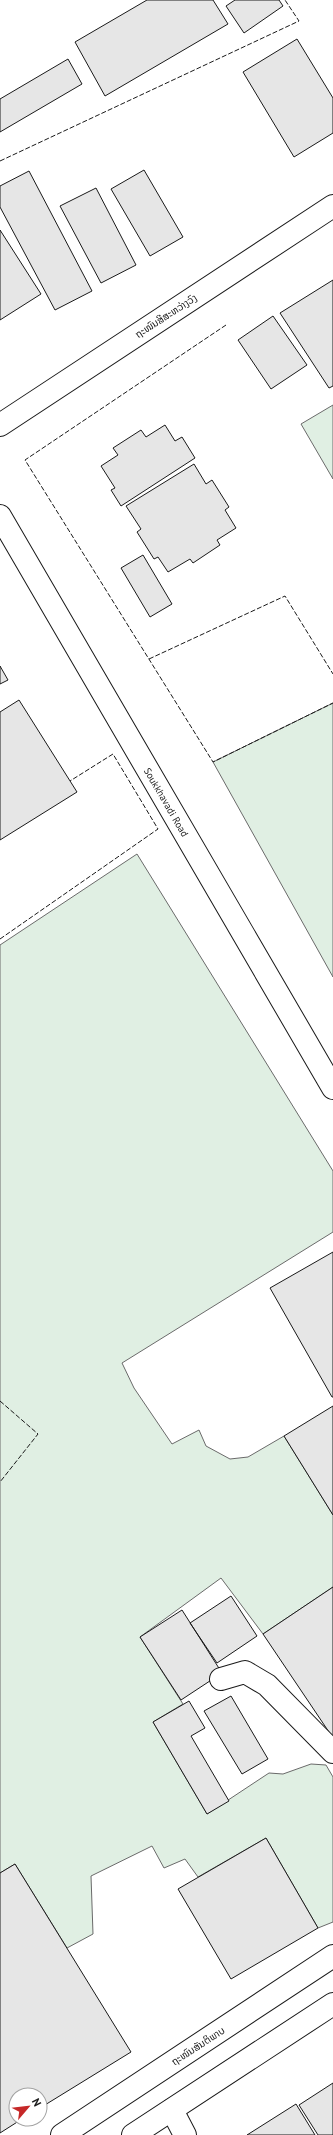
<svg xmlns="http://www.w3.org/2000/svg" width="333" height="2135" viewBox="0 0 333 2135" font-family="'PT Sans','Noto Sans Lao',sans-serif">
<rect width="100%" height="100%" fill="#fff"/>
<path fill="#e0efe3" stroke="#6a6a6a" d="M333,405V479L301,424Z
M333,703V977L213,762Z
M137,854L333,1171V1232L122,1363L134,1388L172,1444L199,1430L206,1446L230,1459L248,1457L284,1436L333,1515V1587L263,1634L221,1578L140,1637L183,1704L153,1722L207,1814L269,1773L283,1774L311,1764L326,1765L333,1777V1922L318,1928L266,1838L198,1877L185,1859L164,1868L152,1846L91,1876L93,1934L67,1948L15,1864L0,1873V945Z"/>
<path fill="#e6e6e6" stroke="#1a1a1a" d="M147,0H213L228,24L105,96L75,42Z
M235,0H279L283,6L244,33L226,6Z
M297,39L333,98V133L294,157L243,72Z
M68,59L82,84L0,132V99Z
M144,170L183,237L150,256L111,189Z
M29,171L92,291L55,310L0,207V186Z
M96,188L136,265L101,283L60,206Z
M0,230L41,294L0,320Z
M333,280V386L329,388L280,313Z
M273,316L307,365L271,389L238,340Z
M165,425L175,441L182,437L195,458L121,506L111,490L115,488L101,466L118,455L113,448L141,430L146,437Z
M194,464L206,484L212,480L229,507L225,510L236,528L217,540L220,545L193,563L190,559L168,572L158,557L154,559L137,532L141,529L126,506Z
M143,555L172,604L150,617L121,568Z
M0,666L8,680L0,684Z
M19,700L77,792L0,840V712Z
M333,1252V1397H332L270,1288Z
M333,1406V1515L284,1436Z
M333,1587V1738L263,1634Z
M231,1596L257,1636L217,1663L190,1623Z
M182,1610L222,1673L181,1700L140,1637Z
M231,1696L268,1759L242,1774L204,1711Z
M189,1701L205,1728L191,1736L229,1801L207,1814L153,1722Z
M266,1838L318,1928L231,1979L178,1889Z
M15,1864L131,2052L40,2108V2095H16V2119H22L0,2133V1873Z
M333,2083V2135H318L299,2105Z
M296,2104L315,2135H247Z"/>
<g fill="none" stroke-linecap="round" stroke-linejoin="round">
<defs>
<g id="minor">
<path d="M0,425L333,206"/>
<path id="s1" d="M0,516L333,1088"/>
<path d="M221,1679L245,1672L267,1685L333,1752"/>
<path d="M172,2110L185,2135"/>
<path d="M62,2135L333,1956"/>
<path d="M133,2135L333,2004"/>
</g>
</defs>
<use href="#minor" stroke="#1a1a1a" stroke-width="24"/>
<use href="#minor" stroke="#fff" stroke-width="22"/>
<path stroke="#1a1a1a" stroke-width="1" stroke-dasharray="5 2" stroke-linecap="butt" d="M0,161L299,21L285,0
M226,325L25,460L213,762L333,703
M149,659L285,596L333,674
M0,939L158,829L113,754L70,781
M0,1401L38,1434L0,1482"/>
</g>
<g text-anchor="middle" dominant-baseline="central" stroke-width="3" stroke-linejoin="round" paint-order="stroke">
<g font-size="10" fill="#1a1a1a" stroke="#fff">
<text transform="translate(166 316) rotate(-33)">ຖະໜົນສີສະຫວ່າງວົງ</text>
<text stroke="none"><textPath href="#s1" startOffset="331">Soukkhavadi Road</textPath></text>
<text transform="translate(198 2046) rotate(-33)">ຖະໜົນສັນຕິພາບ</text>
</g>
</g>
<g transform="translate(28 2107) rotate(62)"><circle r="19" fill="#ffffff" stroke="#a3a3a3"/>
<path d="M0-3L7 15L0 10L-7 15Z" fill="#c62828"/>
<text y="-6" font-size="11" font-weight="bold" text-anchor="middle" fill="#1a1a1a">N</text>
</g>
</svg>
